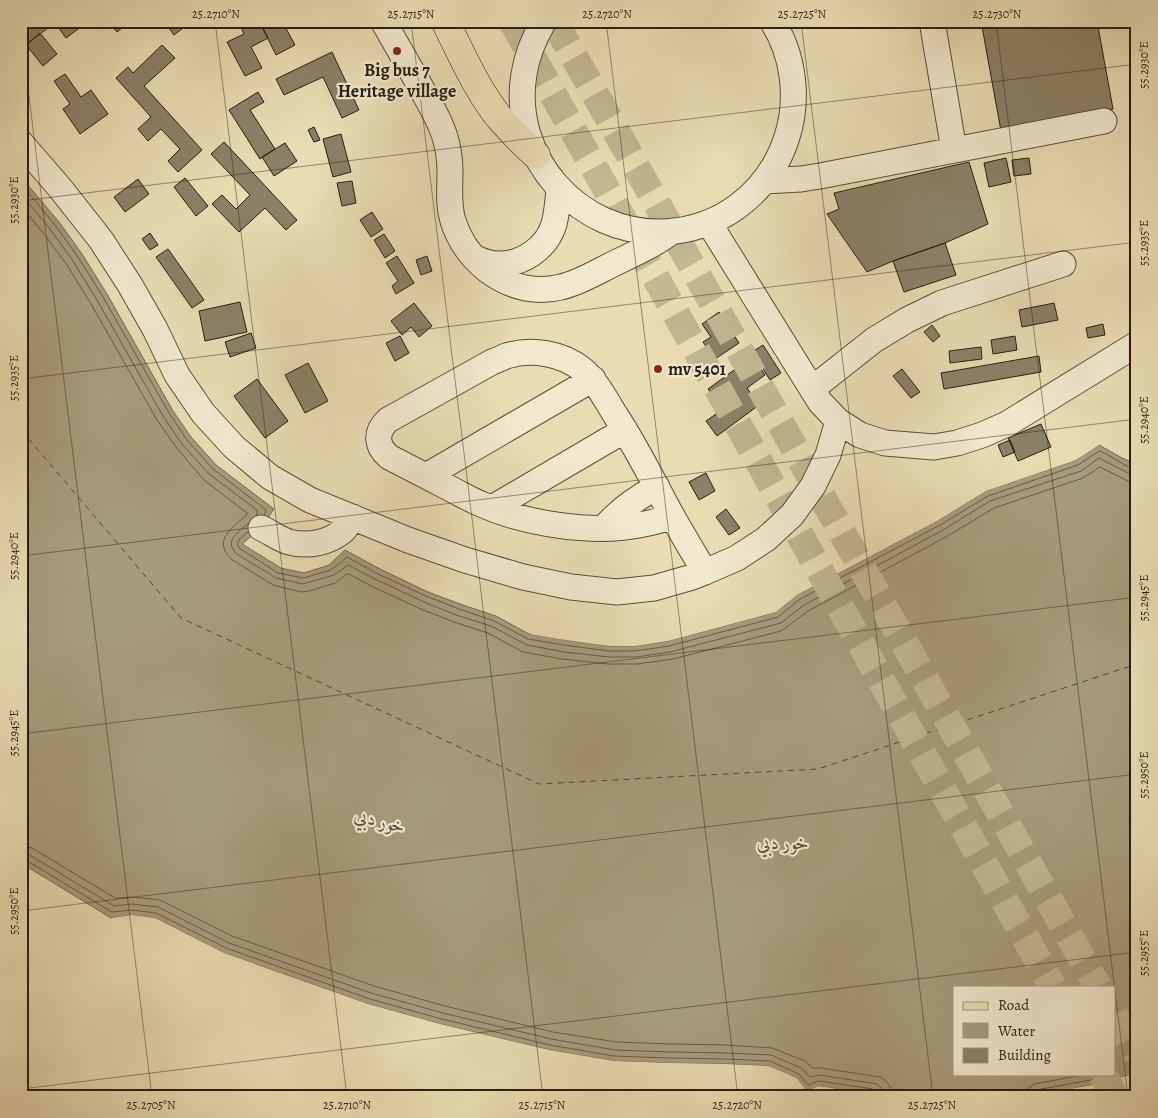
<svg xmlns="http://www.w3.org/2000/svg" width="1158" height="1118" viewBox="0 0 1158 1118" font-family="Alegreya,Amiri,serif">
<rect width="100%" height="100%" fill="#e9dcb3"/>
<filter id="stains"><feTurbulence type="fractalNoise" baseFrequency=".004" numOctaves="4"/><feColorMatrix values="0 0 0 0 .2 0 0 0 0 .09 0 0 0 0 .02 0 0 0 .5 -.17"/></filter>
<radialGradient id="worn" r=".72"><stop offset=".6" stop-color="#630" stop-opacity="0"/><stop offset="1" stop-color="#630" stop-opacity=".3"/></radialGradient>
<path fill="#a79b7d" stroke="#736953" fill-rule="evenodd" d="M21,177L59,222L82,254L107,294L173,411L191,437L216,465L274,509L261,528L242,544L281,568L304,573L329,565L345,550L380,569L428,592L460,604L496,616L529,634L565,640L609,646H635L668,641L776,612L797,595L937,521L986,491L1076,460L1099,445L1122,458L1137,464V1073L1093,1085L1023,1097H889L818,1086L807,1093L797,1078L769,1066L726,1064L670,1063L614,1061L549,1050L440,1024L368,1004L224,953L155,918L132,915L111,918L21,863ZM954,987H1114V1074H954Z"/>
<path fill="#e9dcb3" d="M1098,442L1099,445L1076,460L986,491L937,521L797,595L776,612L668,641L635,646H609L565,640L529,634L540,633L565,638L610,643H635L668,639L775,610L796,593L936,518L985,489L1075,458Z
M132,915L155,918L224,953L368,1004L440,1024L549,1050L614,1061L670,1063L726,1064L769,1066L797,1078L807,1092L818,1086L889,1097H872L819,1089L806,1095L795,1080L768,1069L726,1066H670L614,1063L548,1052L440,1026L367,1006L223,955L154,921L132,918L115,920L111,918Z
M1137,1073V1076L1093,1087L1038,1097H1023L1093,1085Z"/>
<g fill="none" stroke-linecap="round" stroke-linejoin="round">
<path stroke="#665c49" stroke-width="1" d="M21,184L55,225L78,257L103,297L169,413L187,440L213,469L265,509L266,511L264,515
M21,194L50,229L73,261L97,300L163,416L182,444L209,474L257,510V513L256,516
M21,206L44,234L67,265L91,304L157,420L176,447L204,480L247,513V515C233,527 212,540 231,559L273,585L301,592L309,591L335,583L347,574H349L371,586L421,609L454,622L488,633L523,652L562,659L608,664H637L673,659L781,631L787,627L808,611L946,537L994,508L1083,478L1100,467L1128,481L1137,482
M248,524C238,532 223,541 237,554L276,578L303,584L334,575L348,565L375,579L424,602L456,615L491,626L527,645L564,652L609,657H636L670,652L781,623L804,605L943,530L990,501L1081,471L1099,458L1130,474L1137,475
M248,532C243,536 235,540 239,548L278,573L303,578L331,570L347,557L378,574L426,596L459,609L494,621L528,639L564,645L609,651H635L669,646L778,617L800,599L940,525L988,496L1078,465L1099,451C1112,455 1123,467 1137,469
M21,845L32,848L115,898L133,897L160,900L232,936L374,986L445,1006L553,1032L616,1042L671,1044L727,1045L772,1048L805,1061L813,1068H821L880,1077C888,1081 892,1088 892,1097
M21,853L28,854L114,906L132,904L158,907L229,943L371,993L443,1013L551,1039L615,1050L670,1052L727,1053L771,1055L801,1068L810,1077L820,1075L877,1084L882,1089L884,1097
M21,859L26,860L112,912L132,910L156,913L226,948L370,999L442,1019L550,1045L614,1056L670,1058L727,1059L770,1061L799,1074L808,1085L819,1081L873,1089L877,1092L878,1097
M1026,1097L1028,1089L1034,1084L1088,1074
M1032,1097L1033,1092L1036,1090L1091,1080L1113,1074"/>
<path stroke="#534a39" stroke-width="1" stroke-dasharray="6 5" stroke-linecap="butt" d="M21,430L181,618L539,784L818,769L1137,664"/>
</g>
<path fill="#8b8167" stroke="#261e15" d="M21,21H43L48,28L21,48Z
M59,21H89L66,38L56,24Z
M108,21H125L127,24L117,32Z
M164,21H184L187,25L174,35Z
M238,21H259L268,38L251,47L262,68L245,76L227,42L244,34Z
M259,21H282L295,45L276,55Z
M981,21H1097L1113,109L1001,131Z
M40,33L57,54L43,66L26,45Z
M162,45L175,58L144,86L202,150L178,172L168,161L180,149L161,129L148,141L138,129L151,117L116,78L128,67L133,73Z
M332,52L359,110L342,118L323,77L284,95L276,79Z
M65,74L81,97L91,90L108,114L80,134L63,109L70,104L54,81Z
M258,92L264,102L250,110L275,149L260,159L229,110Z
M314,127L320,140L314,142L308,130Z
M341,134L351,172L333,177L323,139Z
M224,142L297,220L286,230L265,208L239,232L212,204L222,195L236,209L250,195L211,154Z
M285,143L297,161L274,176L262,157Z
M1006,158L1011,182L989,187L984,163Z
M1029,158L1031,174L1014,176L1012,160Z
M969,162L988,224L945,243L893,261L867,272L827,214L839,209L834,193Z
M185,178L208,206L196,216L174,187Z
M138,179L149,194L125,212L114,197Z
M352,181L356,203L342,206L337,183Z
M372,212L383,229L371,237L360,220Z
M150,233L158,245L150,250L142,239Z
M384,234L395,251L385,258L374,240Z
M945,243L956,275L904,292L893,261Z
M168,249L204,300L192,308L156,257Z
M397,256L414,283L396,294L392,286L398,281L386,263Z
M427,256L432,271L421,275L416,260Z
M240,302L247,332L205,341L199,311Z
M414,303L432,326L419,337L411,327L402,335L391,321Z
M1054,303L1058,320L1022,327L1019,310Z
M719,312L739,343L715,359L703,342L711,337L702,324Z
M1103,324L1105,335L1088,338L1086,328Z
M932,325L940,336L933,342L924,332Z
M251,333L256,348L230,357L225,342Z
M400,336L409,353L395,361L386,343Z
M1015,336L1017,350L993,354L991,340Z
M763,345L781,373L770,380L752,352Z
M981,347L982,359L950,363L949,351Z
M1039,356L1041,372L944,389L941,373Z
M752,357L765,375L747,388L759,405L717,436L706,421L723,409L708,389Z
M308,363L328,401L305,413L285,375Z
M902,369L920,392L911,398L893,376Z
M257,379L288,421L265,438L234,396Z
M1041,424L1051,447L1018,461L1008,438Z
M1010,440L1015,452L1003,457L998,445Z
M706,473L715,491L699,500L689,482Z
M726,509L740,528L729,535L716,517Z"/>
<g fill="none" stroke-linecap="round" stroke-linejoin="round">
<path stroke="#c2b693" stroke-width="28" stroke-dasharray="28 14" stroke-linecap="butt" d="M512,21L1053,987
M554,21L1098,987
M1114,1015L1137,1055
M1102,1074L1115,1097"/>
<defs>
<path id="minor" d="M383,21C395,42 407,63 419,84C428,101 438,116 444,134C448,146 450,159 450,172C450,188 448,205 453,221C467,265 513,299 561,287C579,283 597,272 613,264C634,254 654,245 673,231
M544,21C534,38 527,55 524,74C510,158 579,235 664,232C690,231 717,222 738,206C761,189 778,165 787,137C799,99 794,55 772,21
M932,21L954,150
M21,143L60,188L101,240L130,285L155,329L177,375L203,413L234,447L270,477L310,500L408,540L465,560L523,577L571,587L617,592L654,588L689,578L705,572L737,558L766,539L792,515L813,486L828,455L838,421
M764,181L801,179L820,176L1104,121
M709,223L820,402L838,421L860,435L885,443L934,447L957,443L982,435L1007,424L1137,344
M475,258C482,261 489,264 497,264C522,265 547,248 554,224C557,213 558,201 559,189
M812,389L874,340L907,320L942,303L1063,264
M426,476L593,379
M492,508L625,430
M672,516C662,520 651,523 639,525C592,534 525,524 481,504C471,500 461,494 451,489C430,478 410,468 389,457C376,446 375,432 388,420L492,362C497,360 502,358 506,356C531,348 562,353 583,370C597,382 606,400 616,416C637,448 654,483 672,516C683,535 694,554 705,572
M261,528C270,532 279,539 289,542C308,547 329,543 344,530C347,526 350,521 353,517
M604,528C619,510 636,498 657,487"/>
<path id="major" d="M445,21C461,53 476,88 498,116C510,130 523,143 536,155"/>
</defs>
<use href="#minor" stroke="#574e3c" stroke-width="27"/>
<use href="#major" stroke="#261e15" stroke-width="29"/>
<use href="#minor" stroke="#f1e8ce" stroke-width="25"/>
<use href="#major" stroke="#e9dcb3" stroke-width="28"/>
</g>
<path fill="none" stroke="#261e15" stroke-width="1" stroke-opacity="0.45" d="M215,21L347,1097M411,21L543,1097M606,21L738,1097M801,21L933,1097M996,21L1128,1097M21,24L41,21M21,31L152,1097M21,201L1137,64M21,379L1137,242M21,556L1137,419M21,734L1137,597M21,911L1137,774M21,1089L1137,952"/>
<g fill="#8f2418" stroke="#f1e8ce" stroke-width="2">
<circle cx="397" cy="51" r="5"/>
<circle cx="658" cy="369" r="5"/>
</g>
<g text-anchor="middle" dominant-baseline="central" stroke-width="4.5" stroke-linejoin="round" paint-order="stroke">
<g font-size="18" font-weight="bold" fill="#261e15" stroke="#f1e8ce">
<text x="397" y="70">Big bus 7<tspan x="397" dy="21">Heritage village</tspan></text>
<text x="668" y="369" text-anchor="start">mv 5401</text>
</g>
<g font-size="19" font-style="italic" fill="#534a39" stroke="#f1e8ce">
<text transform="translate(380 821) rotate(14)">خور دبي</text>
<text x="783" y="843">خور دبي</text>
</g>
</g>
<rect width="1158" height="1118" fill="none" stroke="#e9dcb3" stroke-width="55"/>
<rect x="953" y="986" width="162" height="90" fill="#f1e8ce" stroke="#a09784"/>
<rect x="963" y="1002" width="25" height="8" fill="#e9dcb3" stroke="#a09784"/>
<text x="998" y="1010" font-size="15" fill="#261e15">Road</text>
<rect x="963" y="1023" width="25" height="15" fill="#a79b7d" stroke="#a09784"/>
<text x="998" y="1036" font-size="15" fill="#261e15">Water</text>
<rect x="963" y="1048" width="25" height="15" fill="#8b8167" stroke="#a09784"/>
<text x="998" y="1060" font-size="15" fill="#261e15">Building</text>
<rect x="28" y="28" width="1102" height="1062" fill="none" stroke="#261e15" stroke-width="2"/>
<g font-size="12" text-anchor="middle" fill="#261e15">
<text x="216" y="18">25.2710°N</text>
<text x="411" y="18">25.2715°N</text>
<text x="607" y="18">25.2720°N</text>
<text x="802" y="18">25.2725°N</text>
<text x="997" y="18">25.2730°N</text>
<text transform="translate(1144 65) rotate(-90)" y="4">55.2930°E</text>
<text transform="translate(14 200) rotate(-90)" y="4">55.2930°E</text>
<text transform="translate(1144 243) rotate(-90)" y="4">55.2935°E</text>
<text transform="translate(14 378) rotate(-90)" y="4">55.2935°E</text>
<text transform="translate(1144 420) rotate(-90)" y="4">55.2940°E</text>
<text transform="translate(14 556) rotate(-90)" y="4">55.2940°E</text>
<text transform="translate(1144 598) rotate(-90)" y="4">55.2945°E</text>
<text transform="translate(14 733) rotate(-90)" y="4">55.2945°E</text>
<text transform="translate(1144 775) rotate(-90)" y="4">55.2950°E</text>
<text transform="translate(14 911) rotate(-90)" y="4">55.2950°E</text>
<text transform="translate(1144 953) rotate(-90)" y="4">55.2955°E</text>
<text x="151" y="1109">25.2705°N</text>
<text x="347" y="1109">25.2710°N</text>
<text x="542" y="1109">25.2715°N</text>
<text x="737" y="1109">25.2720°N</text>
<text x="932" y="1109">25.2725°N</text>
</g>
<rect width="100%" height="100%" filter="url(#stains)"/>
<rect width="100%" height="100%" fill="url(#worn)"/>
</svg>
